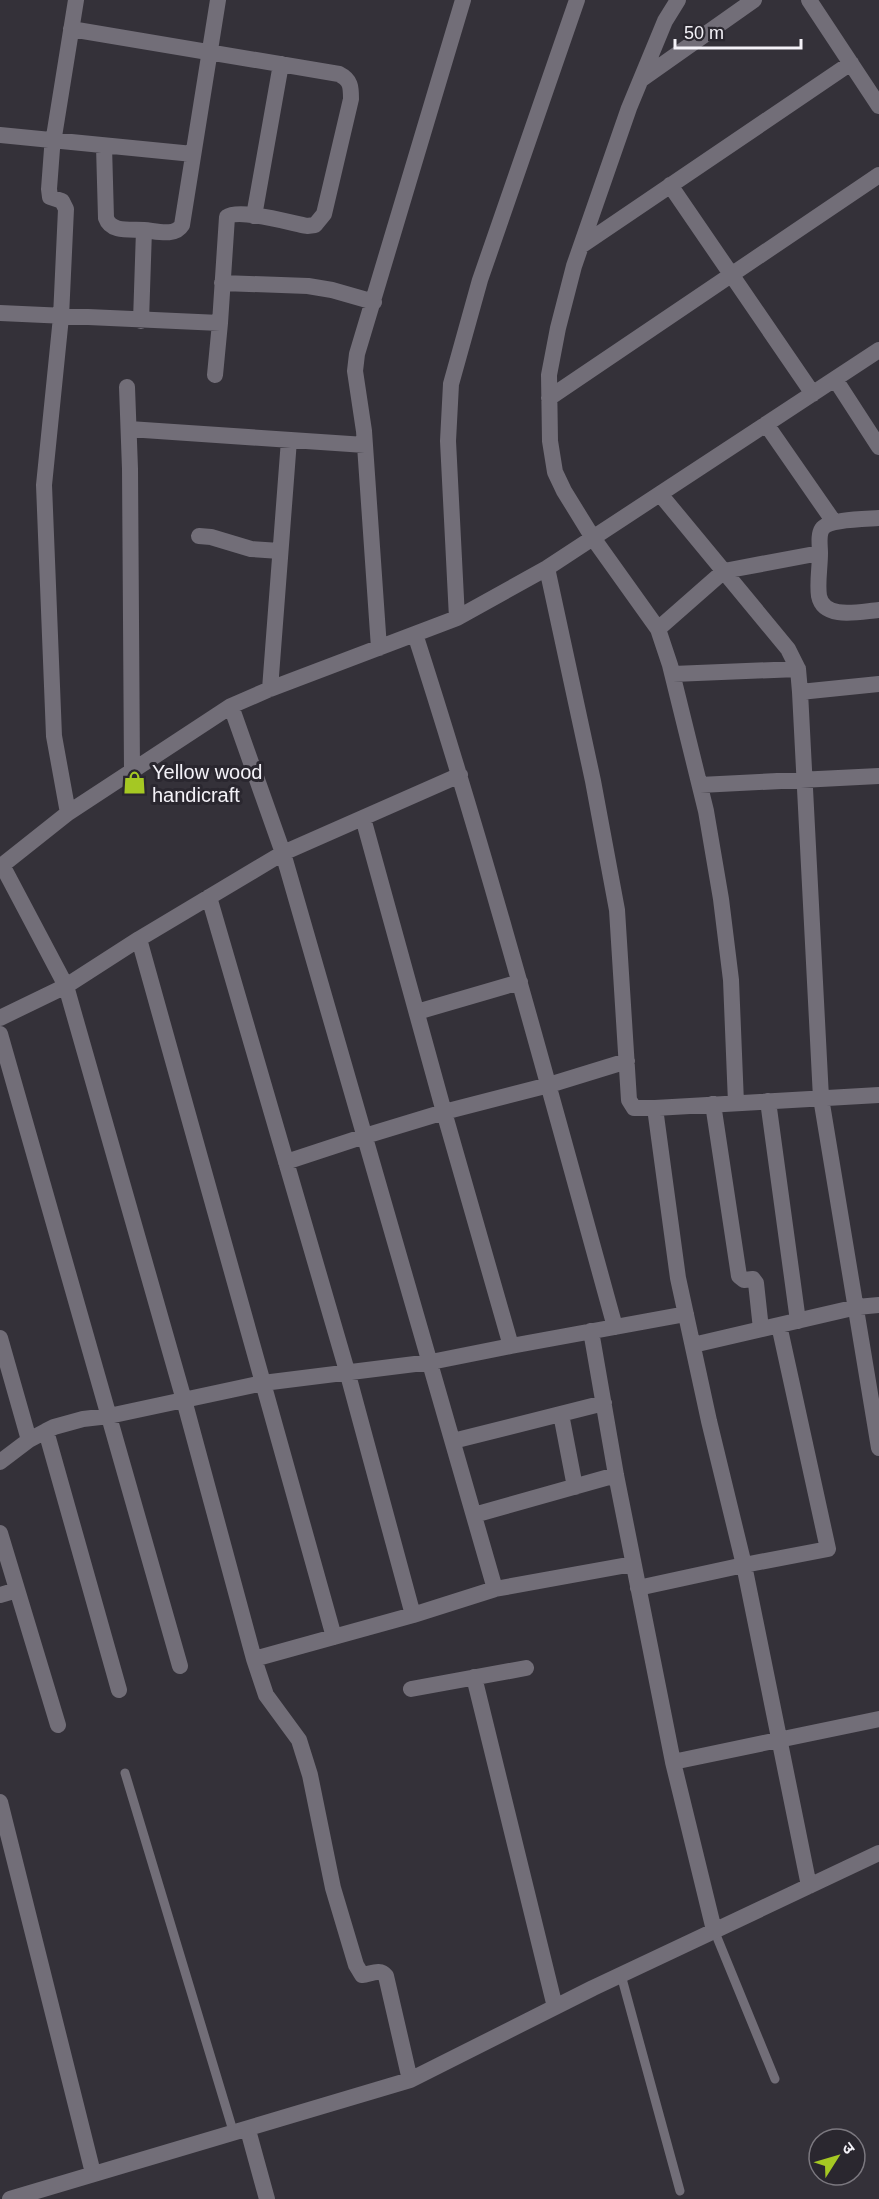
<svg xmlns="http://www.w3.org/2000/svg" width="879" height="2199" viewBox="0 0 879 2199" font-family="Arial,'Noto Sans Devanagari',sans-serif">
<rect width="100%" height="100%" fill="#343139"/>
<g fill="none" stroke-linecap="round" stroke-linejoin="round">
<path stroke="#726e78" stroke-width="9" d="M125,1773L234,2134
M714,1930L775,2079
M621,1975L680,2191"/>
<path stroke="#726e78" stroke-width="16" d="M678,0L665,21L629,108L574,266L558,328L549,375L550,441L555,472L564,491L593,538L658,629L670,665L706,811L721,899L731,980L736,1103
M809,0L879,106
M642,79L754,0
M0,135L193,154
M104,146L106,218C111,233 131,229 144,230
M670,185L813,394
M254,216L281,64
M581,246L851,63
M222,283L308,286L332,290L374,302
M0,313L220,323L227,217C239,208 291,223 307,226L315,225L324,214L351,99C351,87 351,80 339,74L71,29
M141,321L144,230C156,231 175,237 182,225L218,0
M215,375L220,323
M835,379L879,447
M127,387L130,469L132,771
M549,398L879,175
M766,424L834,522
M129,429L365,445
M660,494L788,649L798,669L800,692L821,1098L879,1448
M199,536L211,537L251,549L280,551
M820,553C820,567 817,583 819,596C824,621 862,611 879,610
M547,568L593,781L617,910L629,1100L634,1108H655L678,1278L709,1421L744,1565L809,1886
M457,618L448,441L451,384L480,280L577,0
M658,629L724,571L820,553C820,546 818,535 822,529C828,519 867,519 879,518
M415,634C489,863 551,1095 615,1327
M379,648L364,431L355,371L357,354L463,0
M673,674L798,669
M270,689L289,440
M800,692L879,684
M700,785L879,776
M68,813L54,736L44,485L61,317L66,209L62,201L50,197L49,189L52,149L76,0
M2,865L66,986L184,1400L254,1659L413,1615L495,1589L283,853L231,706
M0,867L68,813L231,706L270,689L457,618L547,568L879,350
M209,897L347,1371L413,1615
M139,939L334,1637
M417,1012L520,982
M0,1018L66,986L139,939L283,853L460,775
M0,1034L180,1666
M768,1101L798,1321
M713,1104L739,1276L744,1280L753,1279L756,1283L761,1329
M655,1108L879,1095
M286,1162L365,1136L444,1112L549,1085L627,1061
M591,1331L616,1475L673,1762L714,1930
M0,1338L29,1440
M693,1345L857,1307L879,1305
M511,1346L686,1314
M561,1414L575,1487
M46,1431L119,1690
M453,1441L604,1403
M0,1462L29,1440L46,1431L54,1427L83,1419L109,1416L263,1383L431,1362L511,1346L444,1112L363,818
M474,1515L616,1475
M0,1533L58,1725
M638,1588L744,1565L828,1549L779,1325
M495,1589L633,1564
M0,1595L17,1590
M254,1659L266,1695L299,1740L310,1775L333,1888L356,1965L362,1975C371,1974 380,1968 386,1976L410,2080
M474,1677L555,2007
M411,1689L526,1668
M673,1762L879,1719
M0,1802L93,2173
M248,2130L267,2199
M10,2199L410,2080L593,1988L879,1853"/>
</g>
<defs>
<symbol id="shop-bare" viewBox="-9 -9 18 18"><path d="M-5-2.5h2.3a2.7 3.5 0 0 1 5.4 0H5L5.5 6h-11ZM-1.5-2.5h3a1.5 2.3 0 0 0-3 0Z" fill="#a5c823" stroke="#2a272f" stroke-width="2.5" paint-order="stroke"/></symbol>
</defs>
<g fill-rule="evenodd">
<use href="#shop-bare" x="118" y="766" width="33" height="33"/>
</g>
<g text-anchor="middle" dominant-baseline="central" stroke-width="6" stroke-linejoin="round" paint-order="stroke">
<g font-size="20" fill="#f4f2f8" stroke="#2a272f" text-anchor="start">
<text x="152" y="772">Yellow wood<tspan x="152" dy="23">handicraft</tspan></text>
</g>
</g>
<g transform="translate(837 2157) rotate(53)"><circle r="28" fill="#2a272f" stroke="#7b787f" stroke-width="1.5"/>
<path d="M0-4.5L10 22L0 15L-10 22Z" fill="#a5c823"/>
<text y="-9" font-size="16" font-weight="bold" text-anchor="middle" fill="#f4f2f8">उ</text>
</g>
<path d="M675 39v9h126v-9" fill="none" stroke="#f4f2f8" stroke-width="3"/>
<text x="684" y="39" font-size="18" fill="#f4f2f8" stroke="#2a272f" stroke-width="4.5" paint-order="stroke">50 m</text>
</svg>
